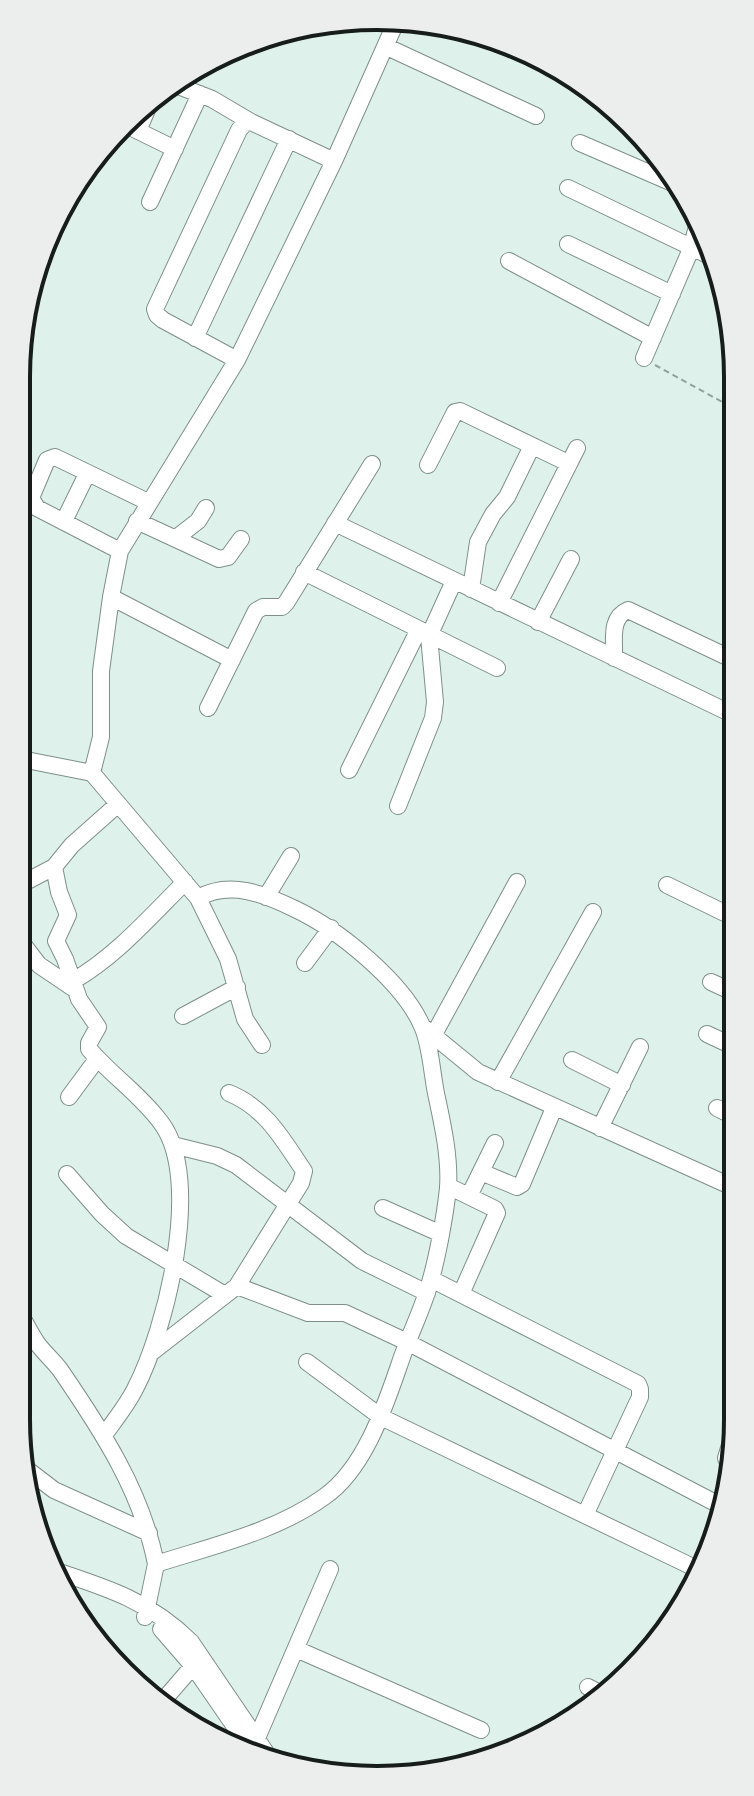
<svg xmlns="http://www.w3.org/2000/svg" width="754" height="1796" viewBox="0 0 754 1796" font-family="Merriweather,serif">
<rect width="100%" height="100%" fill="#def2eb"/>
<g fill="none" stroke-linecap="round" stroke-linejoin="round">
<defs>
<path id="street" d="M387,47L536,116
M176,85L212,99L251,122
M128,126L175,149
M138,131L149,105
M580,143L677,185
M568,188L716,259
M150,202L200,94
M568,244L672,294
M509,261L653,338
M195,338L289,139
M644,358L691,249L699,219
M237,360L163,320L157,315L155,309L239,130L245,123L251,122L334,161
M428,465L455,412L460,411L568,463
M64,521L87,474
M137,521L219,559L228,557L241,539
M335,523L736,716
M176,538L198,521L206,508
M120,551L37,508L31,498L47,460L55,457L148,502
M304,572L497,668
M471,589L478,542L493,514L507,497L532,446
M111,597L232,660
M499,603L577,448
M538,622L571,559
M614,658C615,641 609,618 628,610L736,661
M208,708L256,611L263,607H282L286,603L372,464
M16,758L92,773
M349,770L418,631
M398,806L433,718L435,702L429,636L454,581
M667,885L737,919
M16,887L54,867
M266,897L291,856
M16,935L39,965L76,990
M305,963L331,928
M73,981C116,956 149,918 185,882
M711,982L737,994
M183,1016L237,987
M423,1027L478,1072L737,1189
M707,1034L737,1048
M433,1036L517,882
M262,1045L245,1019L228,959L198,898L92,773L101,737V671L111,597L120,551L237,360L334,161L396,22
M572,1060L622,1085
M498,1082L593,912
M69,1097L97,1059
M717,1108L737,1118
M600,1128L640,1047
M173,1145L217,1156L236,1165L362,1261L427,1293
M481,1172L517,1187L522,1184L554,1108
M67,1174L102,1214L126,1236L225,1295
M448,1186L495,1209L497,1213L461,1294
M469,1196L495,1143
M383,1208L439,1233
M431,1279L638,1384L640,1389V1397L585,1515
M237,1286L308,1313H345L407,1342L723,1507
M16,1305C22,1317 29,1331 37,1343C44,1353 54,1361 61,1371C102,1431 142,1492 156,1564
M151,1353L237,1286L301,1183L304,1171C283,1140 266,1108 229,1093
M307,1362L381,1417L699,1570
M104,1435C115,1420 127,1405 135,1389C166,1330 203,1181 162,1124C142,1096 111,1075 89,1049V1043L98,1027L79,999L65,959L56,941L68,915L59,892L54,867L72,845L117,805
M24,1467L54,1490L149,1533
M730,1467L726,1458L737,1422
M56,1571C108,1588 151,1602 191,1642L271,1760
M145,1617L156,1564C212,1546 275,1532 324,1497C366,1468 386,1403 402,1357C410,1334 421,1312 428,1289C437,1261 445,1216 448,1188C450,1158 443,1126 437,1098C432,1077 431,1045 422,1026C403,982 338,929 295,909C264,894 230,880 198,898
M161,1629L193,1666L253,1753
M296,1649L481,1730
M588,1687L603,1695
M161,1703L193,1666
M254,1745L330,1569"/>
</defs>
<use href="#street" stroke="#7e8f8a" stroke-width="18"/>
<path stroke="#92a19c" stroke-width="2" stroke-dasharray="6 4" stroke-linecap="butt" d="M655,365L735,409"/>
<use href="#street" stroke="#fff" stroke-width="16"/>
</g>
<path d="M0 0H754V1796H0ZM377 30H377A347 347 0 0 1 724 377V1419A347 347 0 0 1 377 1766H377A347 347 0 0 1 30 1419V377A347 347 0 0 1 377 30Z" fill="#eceded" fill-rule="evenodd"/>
<path fill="none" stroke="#161d1b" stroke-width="4" d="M377 30H377A347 347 0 0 1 724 377V1419A347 347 0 0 1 377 1766H377A347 347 0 0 1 30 1419V377A347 347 0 0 1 377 30Z"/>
</svg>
